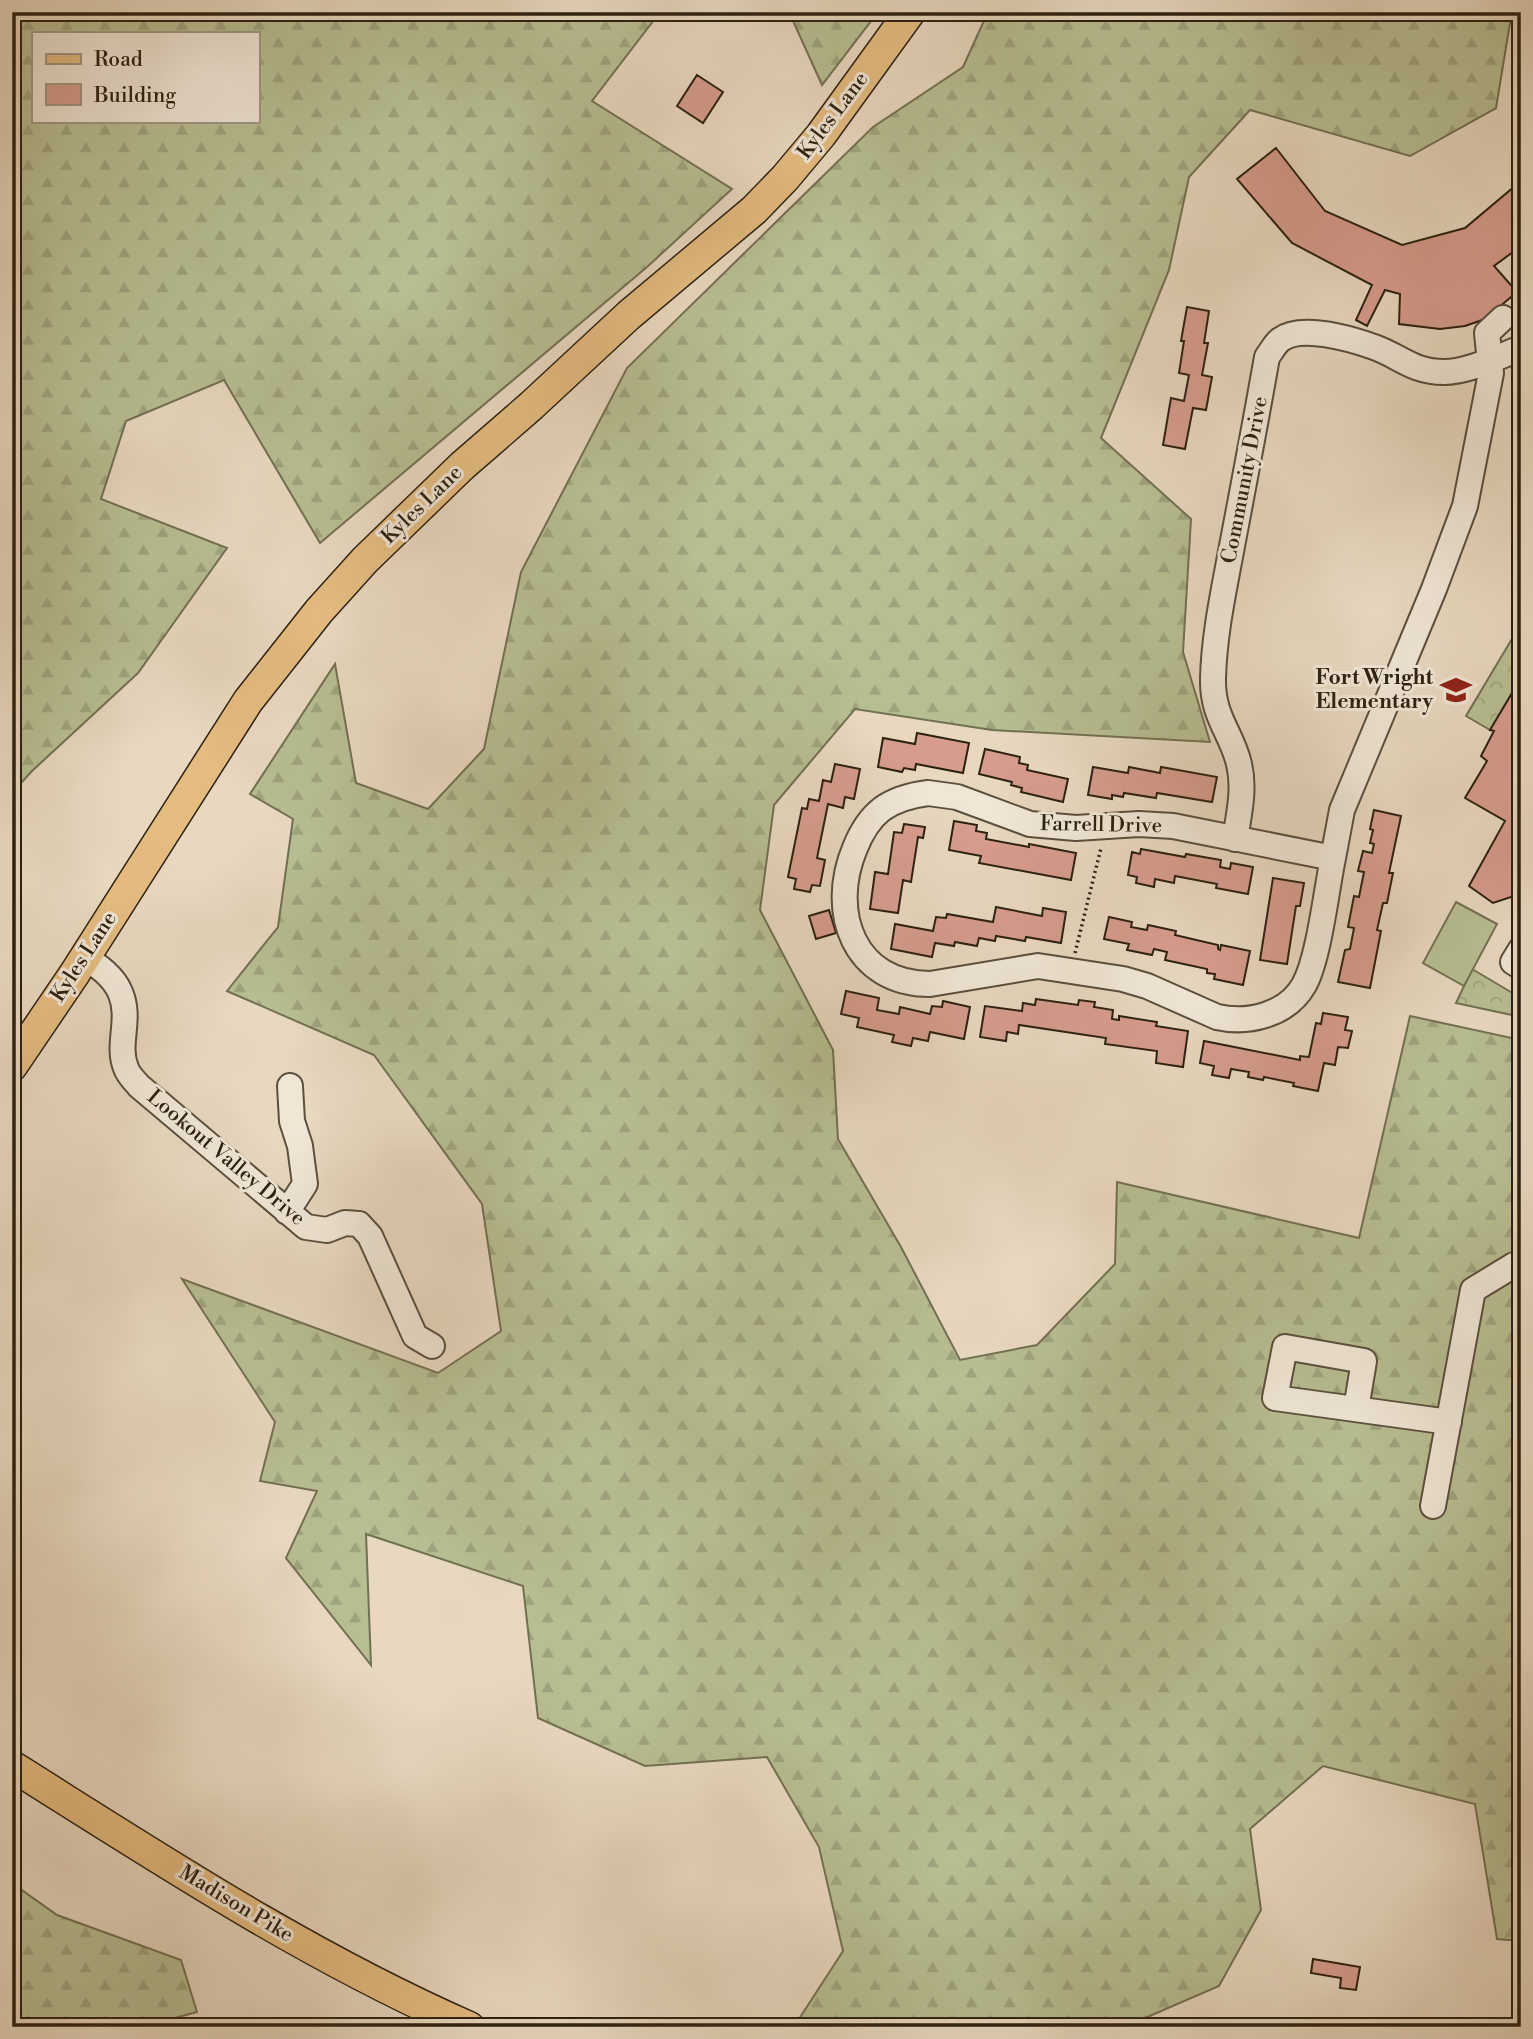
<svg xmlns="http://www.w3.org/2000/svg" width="1533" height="2039" viewBox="0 0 1533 2039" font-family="'Libre Bodoni',serif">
<defs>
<pattern id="forest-firs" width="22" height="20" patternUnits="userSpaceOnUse" patternTransform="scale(1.75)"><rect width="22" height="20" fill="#b7be92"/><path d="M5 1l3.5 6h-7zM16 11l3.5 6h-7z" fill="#9ea37d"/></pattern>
<pattern id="park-crowns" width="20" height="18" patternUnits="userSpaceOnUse" patternTransform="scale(1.75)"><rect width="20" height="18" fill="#b7be92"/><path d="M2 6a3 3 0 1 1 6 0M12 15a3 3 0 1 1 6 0" fill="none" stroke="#9ea37d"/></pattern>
</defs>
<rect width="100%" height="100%" fill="#e8d8c0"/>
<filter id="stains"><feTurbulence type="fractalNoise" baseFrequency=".00286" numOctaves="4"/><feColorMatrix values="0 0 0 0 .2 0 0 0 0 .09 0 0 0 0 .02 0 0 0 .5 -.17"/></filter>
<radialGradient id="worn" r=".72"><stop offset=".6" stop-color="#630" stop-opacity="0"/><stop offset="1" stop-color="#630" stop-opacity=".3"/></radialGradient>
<path fill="url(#forest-firs)" stroke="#727052" stroke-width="2" fill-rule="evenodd" d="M12,12H660L592,101L732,189L647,267L320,543L224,380L126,421L101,499L227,548L138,673L32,771L12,793ZM33,33H257V121H33Z
M789,12H878L822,85Z
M988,12H1521L1511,17L1496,108L1410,156L1250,110L1189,177L1169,270L1101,438L1191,519L1183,652L1210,742L992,730L855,709L774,805L760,910L833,1050L838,1139L901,1247L960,1360L1037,1345L1115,1264L1117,1182L1359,1238L1410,1016L1521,1040V1941L1497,1939L1475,1804L1323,1766L1250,1829L1261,1910L1219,1986L1138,2021L1137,2027H799L797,2022L843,1951L819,1847L767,1757L645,1766L538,1718L523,1586L366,1534L371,1665L286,1558L317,1491L260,1481L275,1422L182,1279L438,1373L501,1331L482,1204L374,1055L227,991L278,927L293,819L250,794L335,664L356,783L428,809L484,749L521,572L627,368L873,127L963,67Z
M12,1883L57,1915L181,1960L197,2012L141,2027H12Z"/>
<path fill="url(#park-crowns)" stroke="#727052" stroke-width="2" d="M1516,632L1521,635V678L1490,730L1466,716Z
M1472,969L1521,998V1017L1456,1003Z"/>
<path fill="#b7be92" stroke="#727052" stroke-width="2" d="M1456,902L1497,924L1464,986L1423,963Z"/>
<path fill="#d69c8d" stroke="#2c2111" stroke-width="2" d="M697,75L723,92L703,123L677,106Z
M1276,148L1325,211L1402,245L1465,228L1521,181V246L1494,266L1517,292L1485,319L1465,326L1440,329L1399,324L1400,294L1385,290L1367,326L1356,320L1372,285L1292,243L1237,179Z
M1187,307L1209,311L1204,343H1208L1202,375L1212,377L1206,410L1193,408L1185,449L1163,445L1171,398L1184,401L1189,375L1179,373L1184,341H1181Z
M1521,678V896L1517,895L1493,903L1469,886L1505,821L1465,798L1487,761L1481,756L1494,731L1490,730Z
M917,733L969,743L963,773L916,764L915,770L904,768L902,772L878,767L883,738L915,744Z
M985,749L1020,757L1019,763L1028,765L1027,770L1068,779L1063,802L1021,792L1022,788L1011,785L1012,782L979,774Z
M835,764L860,769L854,799L845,797L843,808L828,804L817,858L825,860L820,886L812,885L810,892L794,889L796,879L788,877L802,808L807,809L809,799L819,801L823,780L831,782Z
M1093,767L1128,773L1129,767L1160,773L1161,767L1217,777L1212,802L1157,793L1156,798L1124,793L1123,797L1112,795V799L1088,795Z
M1374,810L1401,816L1389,873H1393L1387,903H1383L1377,930L1381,931L1370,988L1338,982L1345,950L1350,949L1354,928L1348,927L1354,896L1359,897L1364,872L1358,871L1363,851L1372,853L1374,844L1370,843L1373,830L1370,829Z
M954,821L977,825L976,831L987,833L986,839L1029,847V844L1076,853L1071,880L979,863L981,856L949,850Z
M904,824L925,827L923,838L918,837L911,882L903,880L898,913L870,909L875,872L888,874L894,832L902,833Z
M1141,849L1185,857L1186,854L1221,860L1220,867L1230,869L1231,863L1253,867L1248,894L1216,888L1217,884L1175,876L1174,883L1155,879L1154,887L1136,883L1137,877L1128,875L1132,852L1140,854Z
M1273,878L1304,883L1300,906H1296L1287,964L1260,960Z
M996,907L1042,916L1043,908L1066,912L1061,943L1026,937L1025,941L996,936L995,941L979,938L977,946L955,942L954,946L935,943L932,957L891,949L895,924L933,931L936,917L946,918L947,914L993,922Z
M829,910L836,933L816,939L809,916Z
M1109,917L1132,922L1131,927L1147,930L1148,925L1176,931L1175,935L1218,945V949L1220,950L1221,945L1250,951L1243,985L1214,979L1215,974L1207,973V969L1165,960L1167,952L1154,949L1152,955L1127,950L1129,944L1104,939Z
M846,991L879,998L877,1010L899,1014L900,1007L930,1014L932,1006L942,1007L943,1001L970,1007L964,1039L930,1032L928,1041L913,1038L911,1046L892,1042L894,1035L857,1027L859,1018L841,1014Z
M1036,999L1078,1005L1079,1000L1095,1002L1094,1007L1113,1010L1112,1019L1119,1020V1016L1157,1022L1156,1026L1188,1031L1183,1067L1156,1063L1157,1051L1105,1044L1106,1038L1019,1025L1018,1034L1007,1032L1006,1041L980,1037L985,1006L1022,1011L1023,1003L1035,1005Z
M1323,1013L1348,1017L1345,1030L1352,1031L1348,1048L1338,1047L1335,1065L1324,1063L1318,1091L1293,1086L1294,1083L1264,1077L1263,1080L1248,1077L1249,1072L1231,1069L1229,1078L1212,1075L1214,1066L1200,1063L1204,1041L1300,1060V1056L1309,1057L1316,1023L1321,1024Z
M1313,1959L1360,1967L1356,1990L1340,1988L1341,1978L1311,1973Z"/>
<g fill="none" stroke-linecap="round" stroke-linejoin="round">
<defs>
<path id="minor" d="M928,793L957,797L1030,824L1076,828L1139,824L1173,826L1333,858C1326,892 1319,958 1304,985C1287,1015 1248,1024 1217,1017L1147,986L1123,979L1038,966L930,984C854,984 828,912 855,848C861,833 869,819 882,809C896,799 912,795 928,793Z
M1235,839C1239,814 1245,789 1239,764C1232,733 1212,717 1213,679C1214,634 1224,590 1232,546C1244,483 1256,420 1267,357C1271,352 1275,344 1280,340C1301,324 1351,339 1374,347C1400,356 1412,372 1444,372C1468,372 1498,357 1521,348
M1333,858L1342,810L1434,589L1465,506L1491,373L1487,333L1503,318
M1521,949L1513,962L1521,967
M85,957C98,966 113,976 120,992C132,1019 116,1044 126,1068C128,1075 135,1081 139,1086L306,1227L327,1230L345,1223L359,1224L370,1236L415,1336L432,1346
M287,1212L305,1184L300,1146L292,1121L290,1086
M1356,1409L1364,1361L1285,1347L1275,1398L1449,1422
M1433,1506L1473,1290L1514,1265L1521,1264"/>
<path id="major" d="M12,1066L75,973L248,701L319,611L365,560L462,466L531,406L629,315L754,210L785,178L821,135L910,12
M12,1766C160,1859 307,1956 469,2027"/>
</defs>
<use href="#minor" stroke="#5b4f3d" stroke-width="28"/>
<use href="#major" stroke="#2c2111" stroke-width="33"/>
<path stroke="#2c2111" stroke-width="3.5" stroke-dasharray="2 3.5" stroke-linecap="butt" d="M1075,953L1101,848"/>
<use href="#minor" stroke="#f0e6d6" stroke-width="24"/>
<use href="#major" stroke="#e4bc80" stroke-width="30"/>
</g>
<defs>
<symbol id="school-bare" viewBox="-9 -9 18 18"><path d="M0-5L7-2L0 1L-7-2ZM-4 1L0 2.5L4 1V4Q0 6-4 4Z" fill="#8f2418" stroke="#f0e6d6" stroke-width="2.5" paint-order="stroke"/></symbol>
</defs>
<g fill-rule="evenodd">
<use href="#school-bare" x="1434" y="668" width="44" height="44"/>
</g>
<g text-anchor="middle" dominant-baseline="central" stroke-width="6" stroke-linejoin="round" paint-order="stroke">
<g font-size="21" fill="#2c2111" stroke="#f0e6d6">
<text transform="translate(833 116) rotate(-53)">Kyles Lane</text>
<text transform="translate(1245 480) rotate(-79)">Community Drive</text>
<text transform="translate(422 505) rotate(-44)">Kyles Lane</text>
<text transform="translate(1101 825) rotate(1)">Farrell Drive</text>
<text transform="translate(84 957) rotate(-57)">Kyles Lane</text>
<text transform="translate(226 1158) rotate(40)">Lookout Valley Drive</text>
<text transform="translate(236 1904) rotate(31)">Madison Pike</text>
</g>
<g font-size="21" font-weight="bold" fill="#2c2111" stroke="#f0e6d6" text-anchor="end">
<text x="1433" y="678">Fort Wright<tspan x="1433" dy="24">Elementary</tspan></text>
</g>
</g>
<rect width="1533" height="2039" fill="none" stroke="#e8d8c0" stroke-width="42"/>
<rect x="14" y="14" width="1505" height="2011" fill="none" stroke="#2c2111" stroke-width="3.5"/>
<rect x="21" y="21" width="1491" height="1997" fill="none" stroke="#2c2111" stroke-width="2"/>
<rect x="32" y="32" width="228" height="91" fill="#f0e6d6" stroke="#a29787" stroke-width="2"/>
<rect x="46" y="54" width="35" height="10" fill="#e4bc80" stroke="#a29787" stroke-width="2"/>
<text x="94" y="66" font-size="21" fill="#2c2111">Road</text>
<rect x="46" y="84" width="35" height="21" fill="#d69c8d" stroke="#a29787" stroke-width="2"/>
<text x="94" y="102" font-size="21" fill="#2c2111">Building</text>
<rect width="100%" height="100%" filter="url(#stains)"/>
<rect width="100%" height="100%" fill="url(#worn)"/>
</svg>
